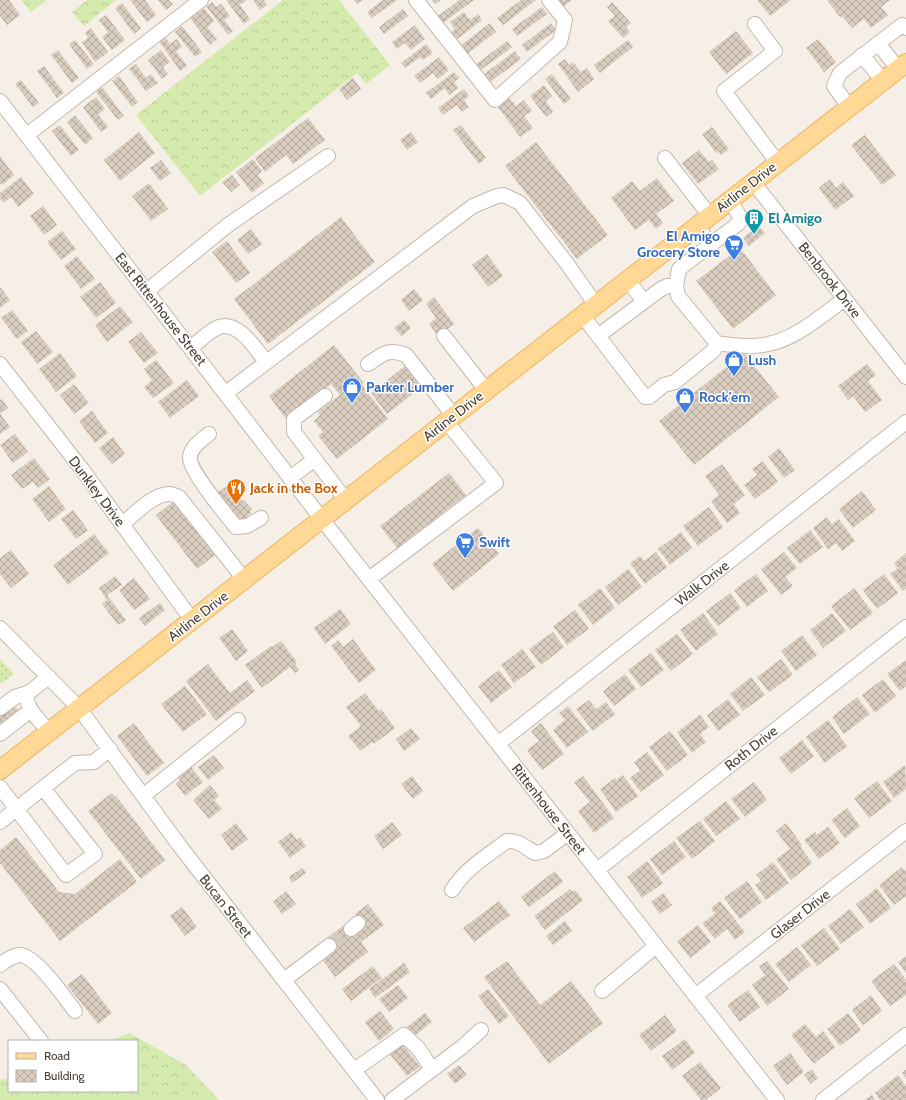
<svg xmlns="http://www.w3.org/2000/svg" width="906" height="1100" viewBox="0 0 906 1100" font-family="Cabin,sans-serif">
<defs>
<pattern id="grass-dots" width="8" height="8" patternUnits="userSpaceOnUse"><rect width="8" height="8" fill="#d5ebad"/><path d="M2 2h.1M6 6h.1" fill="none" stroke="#b8cb95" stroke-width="1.8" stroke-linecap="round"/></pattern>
<pattern id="forest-crowns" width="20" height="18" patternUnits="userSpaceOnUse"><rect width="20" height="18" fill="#d5ebad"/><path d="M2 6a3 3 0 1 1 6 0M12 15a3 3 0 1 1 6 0" fill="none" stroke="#b8cb95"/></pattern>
<pattern id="building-cross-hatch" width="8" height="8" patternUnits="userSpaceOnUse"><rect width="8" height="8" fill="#dacdbf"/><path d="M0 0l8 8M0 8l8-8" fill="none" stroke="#b3a89c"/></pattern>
</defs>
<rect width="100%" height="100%" fill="#f5efe7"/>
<path fill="url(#grass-dots)" d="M0,659L14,674L0,684Z"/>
<path fill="url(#forest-crowns)" d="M21,0H47L31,12Z
M87,0H116L84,26L72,12Z
M283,0H339L390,65L366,84L357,73L200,196L136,115Z
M129,1033L186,1065L219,1100H0V1080L9,1078V1091H137V1041H110Z"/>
<path fill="url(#building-cross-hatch)" d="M0,0H9L20,15L7,25L0,16Z
M130,0H145L156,15L147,22Z
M158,0H169L173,4L166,10Z
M226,0H247L240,5L250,19L244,24Z
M253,0H264L267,5L260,10Z
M354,0H363L357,4Z
M383,0H397L372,18L367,12Z
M432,0H441L435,4Z
M459,0H474L443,23L438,16Z
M521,0H536L503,25L497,18Z
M559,0H572L564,6Z
M757,0H791L770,16Z
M827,0H890L881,7L888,15L871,28L864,19L852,28L842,16L840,17Z
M212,2L216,7L221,4L230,16L224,20L233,31L228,35L206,6Z
M612,2L631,23L626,27L630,32L623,38L608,21L615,16L607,7Z
M122,3L141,28L134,34L115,8Z
M542,7L547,14L517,36L512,29Z
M204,8L214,21L207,27L217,39L210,45L190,18Z
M403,9L408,16L384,34L379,27Z
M464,12L470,20L478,14L482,20L456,40L450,33L455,29L450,22Z
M106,15L125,40L112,50L102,37L108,32L99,20Z
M490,23L496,32L467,54L461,45Z
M551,23L556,30L527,52L522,45Z
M415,25L425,39L411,50L405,43L397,49L392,42Z
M182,26L202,52L195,57L175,32Z
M91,28L108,52L95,62L82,42L88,38L85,33Z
M736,31L753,53L726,74L709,52Z
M165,37L170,44L177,39L182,47L176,51L187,66L180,71L159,41Z
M818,39L836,62L824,72L806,48Z
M75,40L94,64L87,69L69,44Z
M628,40L633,47L600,73L594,65Z
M507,41L512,47L478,72L474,66Z
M426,44L433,53L423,60L420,57L405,68L401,63Z
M58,50L79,78L72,83L51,55Z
M161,50L170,62L163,67L168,74L162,79L148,60Z
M515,51L521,59L489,83L483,75Z
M439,57L449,70L438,79L433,73L420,83L414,76Z
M565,59L569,65L573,62L581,72L587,68L594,79L578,92L558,64Z
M136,64L146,78L151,74L158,83L146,91L129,69Z
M44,66L64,93L57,98L37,71Z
M454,72L459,78L454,82L458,88L449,95L445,88L431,99L426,93Z
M552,74L571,99L564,104L545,79Z
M119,76L138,102L132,107L112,81Z
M353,78L361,89L347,100L339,89Z
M21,80L39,103L33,107L15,84Z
M544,85L552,96L546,101L553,112L546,117L530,96Z
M102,87L124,116L118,120L96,92Z
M464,89L469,96L464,100L469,107L462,112L457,105L443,115L438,108Z
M96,97L105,109L98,114L108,127L101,132L83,107Z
M510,98L516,106L524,100L532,111L524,116L533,128L520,137L498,107Z
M75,115L93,138L85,145L67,122Z
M308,118L325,140L293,164L286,155L265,172L255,158Z
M60,125L79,150L71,156L52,131Z
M461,125L486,158L479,164L453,130Z
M712,127L729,149L721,155L718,151L716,153L702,134Z
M139,132L155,153L120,181L104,160Z
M411,132L418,142L407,150L400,140Z
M865,135L896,175L882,185L851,145Z
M536,142L608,235L577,259L505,166Z
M699,150L709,162L712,160L719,169L698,184L682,163Z
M0,156L14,175L2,185L0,183Z
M253,159L262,171L258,175L264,183L252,193L236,172Z
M161,160L171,173L160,181L150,168Z
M232,175L240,185L231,192L222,182Z
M21,177L34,194L18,207L11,197L3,203L0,198V193Z
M657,178L674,201L656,214L663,223L656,229L649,220L635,230L611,198L632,181L640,191Z
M830,179L836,188L843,182L854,196L835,210L819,188Z
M149,183L168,209L151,221L132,196Z
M43,206L57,225L44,235L30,216Z
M341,217L375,262L268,344L234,299Z
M758,225L765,233L749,246L743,238Z
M251,229L262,244L248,254L237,240Z
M62,231L76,249L61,260L47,242Z
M227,241L250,273L236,283L212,252Z
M740,248L776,295L733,329L696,281Z
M487,254L503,276L488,287L472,265Z
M77,256L95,279L81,289L64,266Z
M100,282L116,303L96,318L80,297Z
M0,287L10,300L0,308Z
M414,289L423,300L409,311L401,300Z
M434,297L454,324L438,336L429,324L436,318L426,304Z
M120,306L133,322L107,342L95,325Z
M12,310L28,331L17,339L1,318Z
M404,320L411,328L402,336L394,328Z
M36,331L53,352L37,364L21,342Z
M141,332L158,353L144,363L128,342Z
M334,345L364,383L362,385L388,419L337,459L318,436L323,432L314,421L320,415L318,412L340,395L331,384L286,419L269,396Z
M60,353L77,376L56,392L39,369Z
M744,353L779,397L694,465L659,421Z
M156,360L174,383L153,398L144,387L152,380L144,369Z
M867,364L876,375L868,381L882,400L865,412L853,396L848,400L838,386Z
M406,365L423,386L387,414L371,393Z
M187,380L199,396L170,418L158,402Z
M74,384L89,403L74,414L60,395Z
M2,399L8,408L0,414V400Z
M92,411L108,433L95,443L79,421Z
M0,414L10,427L0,434Z
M15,434L28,452L13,463L0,445Z
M113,437L125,454L112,464L99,448Z
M779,448L795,470L784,478L768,457Z
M34,458L50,479L38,488L33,482L22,489L11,475Z
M763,461L778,482L755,499L744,485L757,475L752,469Z
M722,464L745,495L734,504L740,513L727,523L711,501L719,495L705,476Z
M449,473L466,495L397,548L380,526Z
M228,485L230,488L232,487L243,501L244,500L252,509L250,510L251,513L248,515L250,517L237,523L216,494Z
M49,486L66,509L49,522L32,499Z
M862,491L876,510L853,528L839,509Z
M173,502L215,555L197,569L156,515Z
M709,507L723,527L698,546L683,526Z
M73,510L88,530L76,539L61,519Z
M827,517L832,524L839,519L855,541L842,551L836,543L828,549L813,528Z
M478,528L499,554L453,591L432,564Z
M810,530L823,547L800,564L787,548Z
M681,532L692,548L670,565L658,549Z
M94,534L109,553L68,585L53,565Z
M11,550L29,574L11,588L0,574V558Z
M656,552L667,567L645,584L630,563L640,556L644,561Z
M784,552L797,568L785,577L793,586L781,595L761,569Z
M906,553V589L903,591L890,574L898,568L894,563Z
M628,569L642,587L618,605L605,587Z
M756,574L768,591L747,607L734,590Z
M884,574L898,593L877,609L863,590Z
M115,576L122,585L107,595L126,620L118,625L102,604L107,600L99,588Z
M134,578L150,599L134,610L119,590Z
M600,588L615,608L593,625L578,605Z
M854,588L873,613L850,630L831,606Z
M730,593L741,608L718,626L706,611Z
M160,603L165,610L145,626L139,618Z
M340,609L351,624L325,644L314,628Z
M575,610L589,629L567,645L553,626Z
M703,613L718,634L696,651L680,630Z
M832,613L846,631L823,648L810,630Z
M232,629L248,651L236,661L219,638Z
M553,632L564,647L541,665L529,649Z
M677,634L693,654L671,671L655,650Z
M802,635L817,655L796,671L781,651Z
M353,639L376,670L359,683L331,646L338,640L343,647Z
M281,641L297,662L295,664L299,670L295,673L290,667L262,688L245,665L271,646L272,647Z
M522,649L536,667L514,683L501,665Z
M651,653L664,670L641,687L628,670Z
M781,659L793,675L769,692L757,677Z
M906,660V686L900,691L887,674Z
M208,664L230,693L247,680L255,691L216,721L186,681Z
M499,670L512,687L491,703L478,686Z
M625,674L636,689L614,706L603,691Z
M751,677L765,695L743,711L730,694Z
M883,679L896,696L875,713L862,695Z
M185,686L207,714L183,732L161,704Z
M365,693L379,711L381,709L395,728L374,744L372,742L360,751L348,736L361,726L346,707Z
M857,697L870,714L844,734L832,717Z
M728,699L740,715L718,731L707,715Z
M589,700L596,709L606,702L615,714L593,731L576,709Z
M13,703L21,714L0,730V714Z
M568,706L588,732L567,748L553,730L565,720L559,713Z
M700,715L709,727L700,734L706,742L692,753L677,732Z
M828,720L847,746L825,763L806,737Z
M134,723L164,763L147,776L117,736Z
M541,723L564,754L542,770L527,750L539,741L531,731Z
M411,728L420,739L404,751L396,739Z
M670,731L688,755L667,771L649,747Z
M802,740L814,756L791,774L779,758Z
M647,752L664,775L641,792L630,778L640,770L634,762Z
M214,755L224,768L208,780L198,767Z
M188,763L203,782L185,796L176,784L180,780L175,773Z
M905,765L906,789L894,798L883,782Z
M623,775L638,796L616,812L600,789L615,778L616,780Z
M412,776L423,791L413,799L401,784Z
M583,776L614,818L594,833L578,811L590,802L574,782Z
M877,781L892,801L869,818L854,798Z
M754,782L767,800L745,817L731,799Z
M210,785L219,796L214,800L222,809L209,819L193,800Z
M112,793L115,797L116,796L165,860L141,879L88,811Z
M726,801L740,819L716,836L703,819Z
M847,808L860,826L845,838L831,820Z
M700,821L715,841L692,859L676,838Z
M392,822L402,835L383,849L374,836Z
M236,823L248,839L232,851L221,835Z
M786,823L802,845L800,846L812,863L791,880L776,859L790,849L776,831Z
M828,827L840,843L819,859L804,840L815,832L817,835Z
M291,832L297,840L300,837L306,846L290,858L278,842Z
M16,837L59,892L75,894L120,859L137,882L60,941L0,863V850Z
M674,841L686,857L662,875L650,859Z
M647,861L663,883L642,898L627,877Z
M773,862L789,883L766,900L755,885L761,881L756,875Z
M902,867L906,872V896L894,905L879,885Z
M302,868L306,873L292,883L289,877Z
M555,871L563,882L529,907L521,897Z
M747,881L762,902L740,919L724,898Z
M877,888L891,908L870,924L856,904Z
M570,889L572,892L575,890L583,900L545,930L534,916Z
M286,891L296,904L282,914L273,902Z
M663,893L672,905L660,914L651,902Z
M499,901L510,915L474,942L463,928Z
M720,901L745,932L735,940L727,929L715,939L702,923L715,914L711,908Z
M368,904L384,925L361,942L368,952L335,977L322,959L333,951L324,940L347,923L353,932L363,925L355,914Z
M182,907L197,927L185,936L170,916Z
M850,909L864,927L841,944L828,926Z
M565,921L572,931L553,945L546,936Z
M698,925L711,942L690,958L677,941Z
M824,928L840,949L817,966L801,945Z
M797,947L811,965L789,982L775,964Z
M906,956V973L898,962Z
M507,961L540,1005L571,981L603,1023L549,1064L484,977Z
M767,961L789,989L767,1006L752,985L765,975L759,966Z
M404,963L410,972L375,998L369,989Z
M894,964L906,980V995L890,1006L871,981Z
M373,966L382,978L351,1001L342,989Z
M82,974L112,1013L98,1024L67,985Z
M398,985L408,998L389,1012L379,999Z
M488,989L509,1016L499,1024L478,996Z
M748,990L760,1007L740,1022L727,1005Z
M871,995L882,1011L863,1025L852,1010Z
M380,1011L394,1029L379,1041L365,1022Z
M425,1013L432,1022L412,1038L405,1028Z
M848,1013L861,1030L840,1046L827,1029Z
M665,1015L677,1031L651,1051L639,1035Z
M805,1024L816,1037L823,1031L835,1047L814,1064L791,1035Z
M685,1039L695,1053L672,1070L662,1056Z
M402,1043L420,1067L407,1076L389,1053Z
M790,1053L804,1072L787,1085L773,1066Z
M700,1062L721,1088L706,1100H701L682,1076Z
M459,1065L467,1075L455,1084L447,1074Z
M812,1069L818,1078L811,1084L804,1075Z
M906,1069V1079L902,1073Z
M898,1075L906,1086V1100H880L875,1093Z
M872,1095L875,1100H865Z"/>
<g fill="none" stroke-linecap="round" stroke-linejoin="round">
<path stroke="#d2ccc3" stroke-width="14" stroke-dasharray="14 7" stroke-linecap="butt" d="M329,946L351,929"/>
<defs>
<path id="minor" d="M416,0L495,100L560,42L565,20L549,0
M755,24L775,51L724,91L778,163
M878,43L898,69
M862,55L883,81
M0,101L321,518L777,1100
M849,107L834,86L840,73L902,25L906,28
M27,135L201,0
M665,158L710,216
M753,182L906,377
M697,226L711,245
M627,280L644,301
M147,291L228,225L328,156
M582,315L645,397H649L664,385L675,382L713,351L716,347L715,341L678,296L676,286L679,269L739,223L740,217L730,200
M444,336L486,390
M598,336L661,289L667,286H676
M715,343C732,345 751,348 768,344C796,339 822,315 845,299
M191,348C199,341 209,331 219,327C238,320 256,349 266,362
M0,364L81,468L192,620
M368,364C383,354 388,348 406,355L453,415
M226,393L473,206L497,196L504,195L520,203L568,265L596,305
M325,396L294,419V432L345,499
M209,434C201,440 191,447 190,457C188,469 227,516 236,527L247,526L261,518
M290,478L315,459
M122,525C133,515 154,493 170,494C172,494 176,496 179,497L244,579
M369,579L496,483L446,421
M0,628L79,708L179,845L377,1100
M28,693C22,706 42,722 49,732
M0,708L15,697L28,693L49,677
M0,734L31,710
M498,744L906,422
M0,787L66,875L95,854L43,788L75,763L94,762L110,749
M143,796L238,720
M0,822L43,788
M597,870L906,627
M452,890C465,869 488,855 507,841C519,840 526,848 535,853L544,851L568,833
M351,929L358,923
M0,965C5,961 12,956 19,955C35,954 65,998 75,1011
M284,980L329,946
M0,989L41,1041
M602,991L656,946
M695,996L906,831
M354,1070L404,1035L418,1048L432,1069
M392,1100L462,1047L481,1030
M823,1100L906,1035"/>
<path id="major" d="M0,770L906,63"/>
</defs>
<use href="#minor" stroke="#c4b9ac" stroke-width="16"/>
<use href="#major" stroke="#ecb55e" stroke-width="20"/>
<use href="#minor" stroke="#fff" stroke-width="14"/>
<use href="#major" stroke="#ffd896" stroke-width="18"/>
</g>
<defs>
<symbol id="building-pin" viewBox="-11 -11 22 30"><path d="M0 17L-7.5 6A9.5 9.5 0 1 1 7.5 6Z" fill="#0f9aa8" stroke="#fff"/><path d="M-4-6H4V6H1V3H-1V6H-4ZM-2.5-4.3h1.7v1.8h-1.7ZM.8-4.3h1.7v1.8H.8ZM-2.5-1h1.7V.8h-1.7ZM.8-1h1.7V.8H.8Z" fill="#fff"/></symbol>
<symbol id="supermarket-pin" viewBox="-11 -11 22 30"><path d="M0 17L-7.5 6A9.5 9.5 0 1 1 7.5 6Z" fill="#3f7fe0" stroke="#fff"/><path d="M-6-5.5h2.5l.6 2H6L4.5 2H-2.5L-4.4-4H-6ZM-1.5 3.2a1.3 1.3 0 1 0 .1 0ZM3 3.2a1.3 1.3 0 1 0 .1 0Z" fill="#fff"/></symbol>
<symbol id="shop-pin" viewBox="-11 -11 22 30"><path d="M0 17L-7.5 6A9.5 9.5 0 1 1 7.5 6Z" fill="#3f7fe0" stroke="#fff"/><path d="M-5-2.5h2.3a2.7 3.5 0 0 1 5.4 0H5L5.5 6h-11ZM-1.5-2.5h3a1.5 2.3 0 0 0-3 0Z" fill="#fff"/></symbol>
<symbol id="restaurant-pin" viewBox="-11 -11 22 30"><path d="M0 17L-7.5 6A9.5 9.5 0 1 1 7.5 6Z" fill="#e8710a" stroke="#fff"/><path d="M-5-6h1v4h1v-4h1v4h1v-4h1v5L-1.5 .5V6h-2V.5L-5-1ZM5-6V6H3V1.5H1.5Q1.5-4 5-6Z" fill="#fff"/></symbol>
</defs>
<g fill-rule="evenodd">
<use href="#building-pin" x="743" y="207" width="22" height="30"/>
<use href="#supermarket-pin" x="723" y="233" width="22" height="30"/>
<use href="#shop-pin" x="723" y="349" width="22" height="30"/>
<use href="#shop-pin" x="341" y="376" width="22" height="30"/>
<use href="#shop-pin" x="674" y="386" width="22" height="30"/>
<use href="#restaurant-pin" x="225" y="477" width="22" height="30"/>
<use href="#supermarket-pin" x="454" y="531" width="22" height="30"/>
</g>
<g text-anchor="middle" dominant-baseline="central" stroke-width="3" stroke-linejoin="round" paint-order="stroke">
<g font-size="14" fill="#483f35" stroke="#fff">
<text transform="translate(746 187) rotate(-38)">Airline Drive</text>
<text transform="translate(830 280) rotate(52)">Benbrook Drive</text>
<text transform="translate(161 309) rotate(52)">East Rittenhouse Street</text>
<text transform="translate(453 416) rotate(-38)">Airline Drive</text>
<text transform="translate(97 491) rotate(53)">Dunkley Drive</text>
<text transform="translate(702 583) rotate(-38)">Walk Drive</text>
<text transform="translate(198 616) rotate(-38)">Airline Drive</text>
<text transform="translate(751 748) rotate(-38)">Roth Drive</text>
<text transform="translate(549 809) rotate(52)">Rittenhouse Street</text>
<text transform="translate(226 906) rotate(52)">Bucan Street</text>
<text transform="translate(800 914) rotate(-38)">Glaser Drive</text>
</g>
<g font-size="14" font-weight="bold" fill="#0d838f" stroke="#fff" text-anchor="start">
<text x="768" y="218">El Amigo</text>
</g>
<g font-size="14" font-weight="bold" fill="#366cbe" stroke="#fff" text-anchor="start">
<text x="720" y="236" text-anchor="end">El Amigo<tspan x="720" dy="16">Grocery Store</tspan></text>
<text x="748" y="360">Lush</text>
<text x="366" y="387">Parker Lumber</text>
<text x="699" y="397">Rock'em</text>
<text x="479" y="542">Swift</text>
</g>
<g font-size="14" font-weight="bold" fill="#c56008" stroke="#fff" text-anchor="start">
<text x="250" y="488">Jack in the Box</text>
</g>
</g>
<rect x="8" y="1040" width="130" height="52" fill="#ffffff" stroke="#b6b2ae"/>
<rect x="16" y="1053" width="20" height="6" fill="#ffd896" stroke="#b6b2ae"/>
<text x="44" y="1060" font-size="12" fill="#483f35">Road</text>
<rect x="16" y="1070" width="20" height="12" fill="url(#building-cross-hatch)" stroke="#b6b2ae"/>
<text x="44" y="1080" font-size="12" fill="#483f35">Building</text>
</svg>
